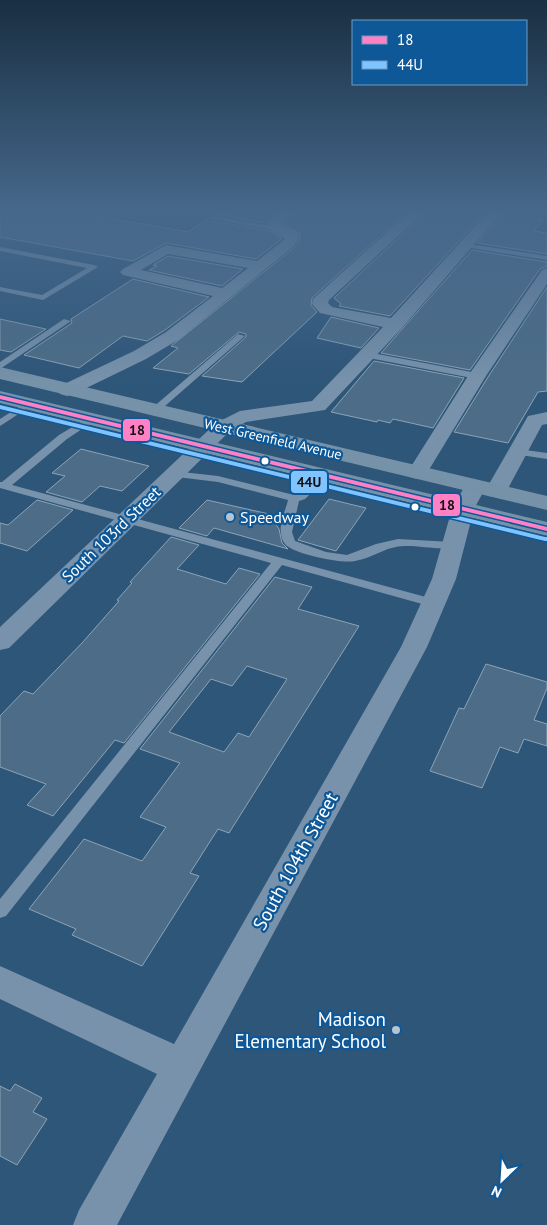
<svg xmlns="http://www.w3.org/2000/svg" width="547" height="1225" viewBox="0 0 547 1225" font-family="'PT Sans',sans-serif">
<rect width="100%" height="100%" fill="#2e5678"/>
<path fill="#4c6c87" stroke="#8ca4b8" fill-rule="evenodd" d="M0,211H69L188,232L209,218L211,221L270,231L282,239L256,259L166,243L133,261L0,237Z
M230,211H278L265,223L214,214L217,213L230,215Z
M298,211H408L312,298L311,305L317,312L242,382L202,376L246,337V334L239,332L189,374L153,368L178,348L171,346L295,247L299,241L300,234L284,224Z
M427,211H487L390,316L339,306L341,304L334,298Z
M505,211H542L533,218L543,220L534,231L547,233V254L477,243Z
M472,250L547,262V266L540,269L470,370L381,353Z
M168,256L243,269L222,286L149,270L157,266L153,265Z
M133,279L209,297L165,330L147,341L123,336L79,368L24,355L72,323L71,319Z
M547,287V391L538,392L508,443L454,432L488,377Z
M331,317L379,328L361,348L317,338Z
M0,319L46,329L11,352L0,350Z
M374,361L464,378L433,428L393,419L390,423L378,420L377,422L331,412Z
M81,449L149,466L122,491L100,486L82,502L46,492L65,476L52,473Z
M329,499L366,508L336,551L298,540Z
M37,500L73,510L27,551L0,543V523L8,525Z
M207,500L269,514L279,529L282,543L288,549L214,528L207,536L179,528Z
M171,537L199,545L177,569L226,584L239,568L260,574L124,743L115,740L53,816L27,805L46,784L0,767V716L24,691L33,694L82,643L119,601L117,600L132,583L130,582Z
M275,577L312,587L298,609L359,626L229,833L218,829L190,873L199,876L142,966L72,935L76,929L29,909L84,839L142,861L166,827L140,817L180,763L140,749ZM247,666L287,679L249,737L238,733L224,752L169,732L211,679L232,686Z
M486,664L547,682V688L534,720L547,724V746L524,739L518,753L500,747L482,788L430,771L459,708L464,709Z
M15,1084L42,1098L33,1112L47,1119L17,1165L0,1156V1086L10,1091Z"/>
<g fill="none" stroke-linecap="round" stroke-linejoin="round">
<path fill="#7892ab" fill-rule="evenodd" d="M213,216L278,227L281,229L278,231L211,219V217Z
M462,243L547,256V260L465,247H462Z
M0,247L94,265L98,267L43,300L0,291V287L42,295L87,268L0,251Z
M64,319L71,321L0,369V362Z
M238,334L245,336L157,413H151V409Z
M367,352L477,373L482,376L477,379L364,357L363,355Z
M28,401L31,402V406L0,426V419Z
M91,416L96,419L94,421L67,439L12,485L437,600L439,603L433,607L282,565L6,916L0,918V899L271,563L0,488V482H2L59,435Z
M518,449L547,453V459L514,454V450Z
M173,471L218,476L294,495L298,494L320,473H328L329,475L328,477L305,499L299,501L292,532L295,541L326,552L347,555L376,544L398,539L452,542L458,545C451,552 417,545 405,546C386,546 373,558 355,561C342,564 293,554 285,544C283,542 281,536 281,533C279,524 286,509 288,500L218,482L169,476L168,474Z"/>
<path fill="#7892ab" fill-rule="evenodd" d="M281,211H296L281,224C292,232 306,230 294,246L178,340L146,359L74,394L67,396L60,394L58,390L60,386L134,351L166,332L213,296L123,275L120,272L123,269L166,245L257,261L285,239L273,232L266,224ZM168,254L248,268L222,288L141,270Z
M410,211H425L329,300L328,303L332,307L391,318L489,211H503L402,328L325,410L246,422L230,431L9,648L0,650V627L216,423L240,411L312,401L383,327L320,313L312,304L313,299Z
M547,268V284L486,376L427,473L424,477L417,479L410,477L407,473L468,376L542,270Z
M547,412V424L542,425L504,496L496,497L488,496L485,491L528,416Z
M475,481L483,482L486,487L474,509L456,579L427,647L117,1225H73L79,1210L157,1074L0,999V966L174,1044L401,647L432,579L452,509L467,482Z"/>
<path fill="#7692a9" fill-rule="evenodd" d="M0,367L547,496V510L0,379Z
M0,391L547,522V536L0,403Z"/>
<defs>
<path id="bus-1" d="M0,395L547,527V531L0,399Z"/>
<path id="bus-2" d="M0,405L545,537H547V541H545L0,409Z"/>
</defs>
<use href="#bus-1" stroke="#0f5897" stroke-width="3"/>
<use href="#bus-2" stroke="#0f5897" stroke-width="3"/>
<use href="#bus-1" fill="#ff80c5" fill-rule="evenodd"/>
<use href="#bus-2" fill="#80c4ff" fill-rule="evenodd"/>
</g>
<linearGradient id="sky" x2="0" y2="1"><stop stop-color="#192f42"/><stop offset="0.55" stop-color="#46688b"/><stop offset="1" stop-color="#46688b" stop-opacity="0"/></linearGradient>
<rect width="547" height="382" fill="url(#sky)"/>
<g fill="#fff" stroke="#0f5897" stroke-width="2">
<circle cx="265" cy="461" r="4.5"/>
<circle cx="415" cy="507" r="4.5"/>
</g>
<g fill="#b6c4d0" stroke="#0f5897" stroke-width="2">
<circle cx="230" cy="517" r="5"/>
<circle cx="396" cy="1030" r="5"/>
</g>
<g text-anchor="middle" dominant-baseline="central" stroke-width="4.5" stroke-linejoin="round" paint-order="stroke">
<g font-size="14" fill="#fff" stroke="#0f5897">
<text transform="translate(273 439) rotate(13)">West Greenfield Avenue</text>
</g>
<g font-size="16" fill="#fff" stroke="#0f5897" text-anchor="start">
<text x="240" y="517">Speedway</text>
</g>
<g font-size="16" fill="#fff" stroke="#0f5897">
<text transform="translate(111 534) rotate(-44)">South 103rd Street</text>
</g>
<g font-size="19" fill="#fff" stroke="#0f5897">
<text transform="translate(295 861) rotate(-61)">South 104th Street</text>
</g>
<g font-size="19" fill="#fff" stroke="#0f5897" text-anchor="end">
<text x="386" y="1019">Madison<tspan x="386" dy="22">Elementary School</tspan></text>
</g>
</g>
<g stroke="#0f5897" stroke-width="2">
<rect x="122" y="418" width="29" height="24" rx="5" fill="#ff80c5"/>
<rect x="290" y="470" width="38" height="24" rx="5" fill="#80c4ff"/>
<rect x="432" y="493" width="29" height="24" rx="5" fill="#ff80c5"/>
</g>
<g font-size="14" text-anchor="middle" font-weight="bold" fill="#111">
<text x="137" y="435">18</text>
<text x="309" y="487">44U</text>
<text x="447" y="510">18</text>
</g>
<rect x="352" y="20" width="175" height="65" fill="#0f5897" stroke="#6f9bc1"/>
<rect x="362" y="36" width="25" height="8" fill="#ff80c5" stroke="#6f9bc1"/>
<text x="397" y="45" font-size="15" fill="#ffffff">18</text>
<rect x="362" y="61" width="25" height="8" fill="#80c4ff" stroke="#6f9bc1"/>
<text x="397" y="70" font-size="15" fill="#ffffff">44U</text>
<g transform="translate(502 1180) rotate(205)" stroke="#0f5897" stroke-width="4" paint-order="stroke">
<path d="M0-4L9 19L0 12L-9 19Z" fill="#ffffff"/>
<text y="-8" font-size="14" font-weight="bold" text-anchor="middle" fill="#ffffff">N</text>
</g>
</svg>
